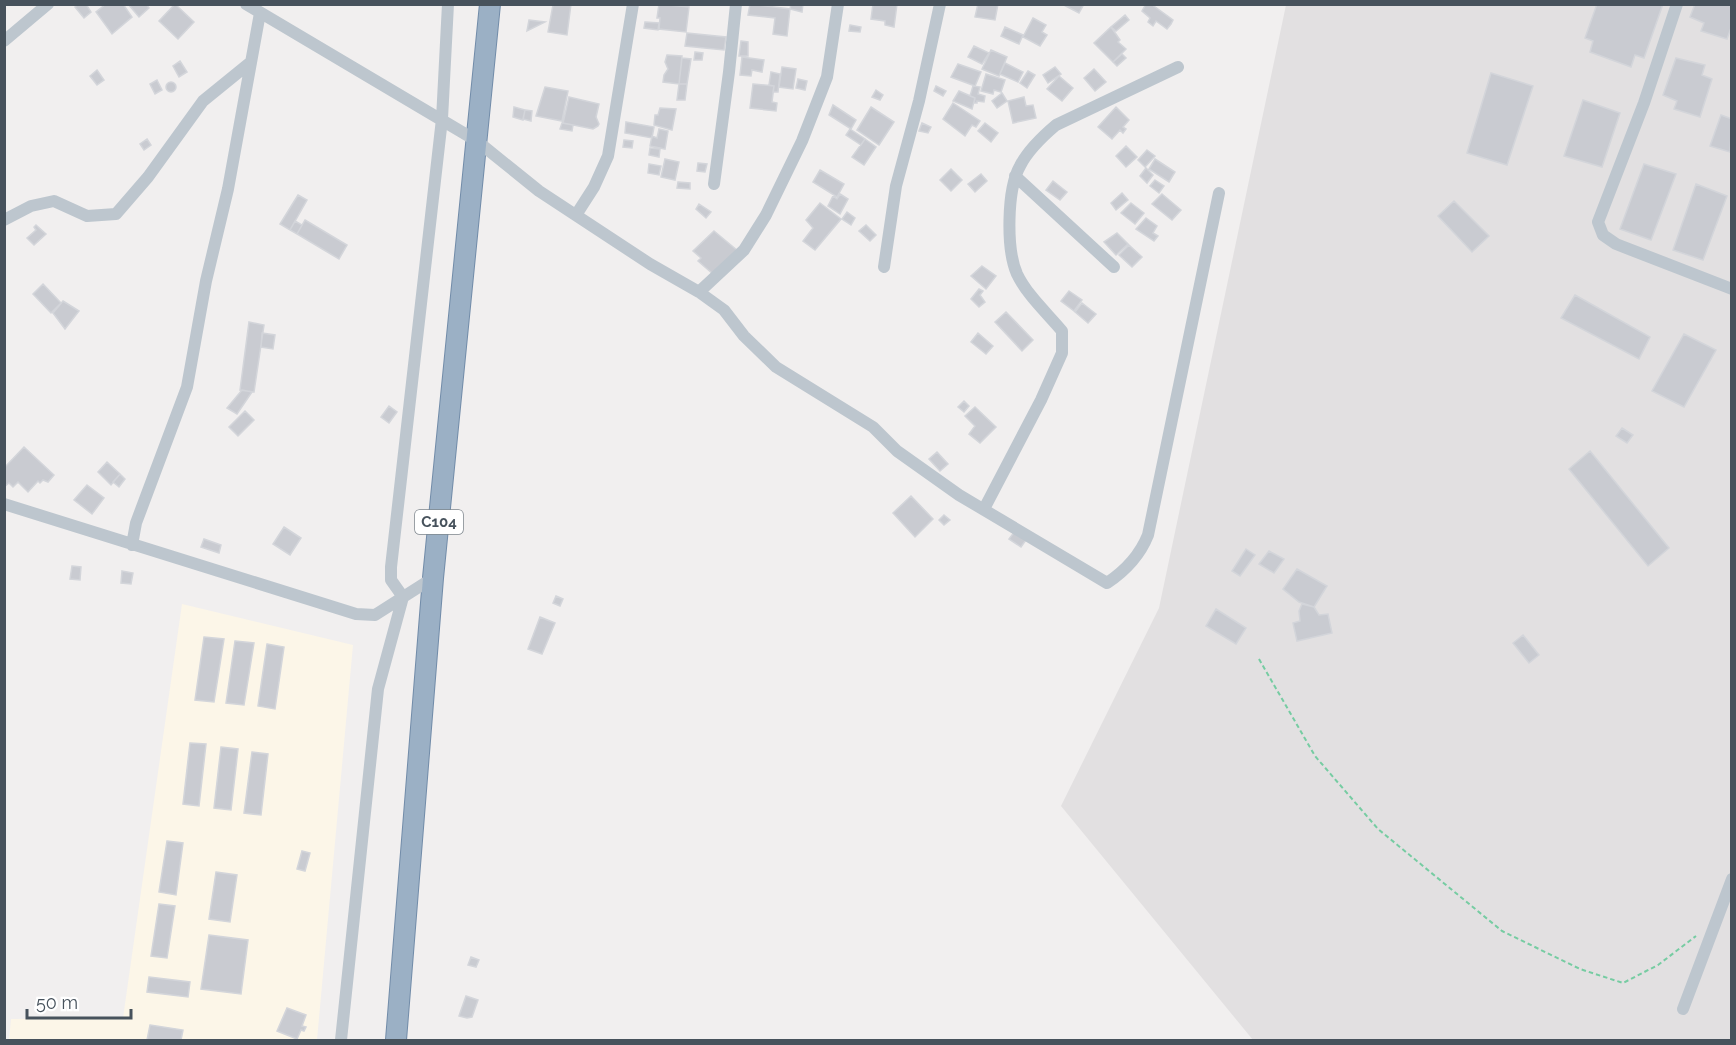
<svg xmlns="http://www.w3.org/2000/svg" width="1736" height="1045" viewBox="0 0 1736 1045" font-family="Raleway,sans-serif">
<rect width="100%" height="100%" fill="#f1efef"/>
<path fill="#fcf6e8" d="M182,604L353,645L317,1040H9L11,1019L123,1018Z"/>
<path fill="#e2e0e1" d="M1286,5H1731V1040H1253L1061,806L1159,608Z"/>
<path fill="#c9cbd1" stroke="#d3d5da" stroke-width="1.5" d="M78,4H86L91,12L84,18L75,7Z
M106,4H123L132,17L112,34L96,12Z
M128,4H146L149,8L139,17Z
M175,4L194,22L178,39L159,21Z
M571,4L567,35L548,32L553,5L550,4Z
M659,4L689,7L686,32L659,29L660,18H657Z
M750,4L790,9L787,36L773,34L775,18L748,15Z
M791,4H803L802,12L790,9Z
M873,4H897L894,27L885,25V21L871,19Z
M978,4H998L995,20L975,17Z
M1062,4H1084L1079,13Z
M1146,4H1151L1173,20L1171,24L1167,29L1156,21L1153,26L1148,22L1150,18L1142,11Z
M1597,4H1663L1644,58L1635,55L1631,67L1590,52L1593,41L1585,38Z
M1695,4H1732V25L1727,39L1701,31L1704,23L1690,17Z
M1125,15L1129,20L1116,31L1111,27Z
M1033,18L1046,25L1042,32L1047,35L1040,46L1023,37Z
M529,20L545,22L527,31Z
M645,22L659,23L658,30L644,28Z
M850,25L861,27L860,32L849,31Z
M1005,27L1023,35L1019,44L1001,36Z
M1111,27L1120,40L1118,42L1126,49L1113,62L1094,43Z
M687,33L726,37L724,50L685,46Z
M741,41L748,42V56H739Z
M974,46L989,53L982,64L968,57Z
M991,50L1007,57L999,76L982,69Z
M695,52L703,53L702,60H694Z
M1122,54L1126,58L1117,66L1113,62Z
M667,55L682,56L679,84L663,82L664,75L668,69L665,62Z
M742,57L764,60L762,72L752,70L751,76L740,75Z
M682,58L691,59L687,84H679Z
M1676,58L1705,65L1702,75L1712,79L1700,117L1674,109L1677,101L1663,95Z
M180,61L187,72L179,77L173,66Z
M1005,63L1023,72L1018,82L1000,74Z
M958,64L981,72L975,86L951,77Z
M782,67L796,69L793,89L779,87Z
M1055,67L1061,74L1048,83L1043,75Z
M1094,69L1106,82L1095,91L1084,78Z
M97,70L104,80L97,85L90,76Z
M1028,71L1035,75L1027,88L1020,83Z
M771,72L780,74L778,92H773L774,86L769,85Z
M1491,73L1533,86L1507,165L1467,153Z
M986,74L1005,80L1001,92L994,90L993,94L981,91Z
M1059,76L1073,88L1062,101L1047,89Z
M798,79L807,81L805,90L796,88Z
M157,80L162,90L155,94L150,84Z
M166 87a5 5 0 1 1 10 0a5 5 0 1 1-10 0Z
M679,84H687L685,100H677Z
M753,84L774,86L772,102L777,103L776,111L750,108Z
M936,86L946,91L943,96L934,91Z
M973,86L980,87L978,94L985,96L984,102L977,101V103H974L975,98L970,96Z
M545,87L568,91L562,121L536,116Z
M876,90L883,95L880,100L872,97Z
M959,91L975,98L972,109L953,101Z
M1002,93L1007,101L997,108L992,101Z
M569,97L599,104L596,117L599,124L598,126L593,129L563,123Z
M1024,97L1026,106L1033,105L1036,118L1013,123L1008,101Z
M1583,100L1620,113L1602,167L1564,156Z
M953,103L980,121L976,127L972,125L965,136L943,119Z
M833,105L856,120L851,129L829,115Z
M514,107L525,110L523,120L513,117Z
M871,107L894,122L879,145L857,130Z
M1116,107L1129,120L1123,127L1126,129L1123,133L1120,130L1112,139L1098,127Z
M660,108L676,109L672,130L654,125L655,115H658Z
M525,110L532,111L531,121L523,119Z
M1721,115L1732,119L1730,152L1710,146Z
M626,122L654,127L652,138L625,133Z
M562,123L573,125L572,131L560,129Z
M922,123L931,127L928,133L919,131Z
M985,123L998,133L991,142L978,131Z
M659,129L668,131L665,149L650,146L652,136L657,138Z
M850,129L865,139L861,145L846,135Z
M147,139L151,145L144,150L140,144Z
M865,139L876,147L864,165L852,157Z
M624,140L633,141L632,148L623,147Z
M1126,146L1137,157L1126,167L1116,156Z
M650,148L660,149L659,157L649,155Z
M1147,150L1155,156L1145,167L1138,160Z
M665,159L679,162L675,180L661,177Z
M1155,159L1175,172L1169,182L1149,169Z
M698,163L707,164L705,172L697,171Z
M649,164L661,166L659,175L648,173Z
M1644,164L1676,174L1651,240L1620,229Z
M1146,168L1153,175L1147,183L1140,176Z
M951,169L962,180L951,191L940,180Z
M820,170L844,184L837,197L813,182Z
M981,174L987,181L975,192L968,184Z
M1155,180L1164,186L1159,193L1150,186Z
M1053,181L1067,192L1060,200L1046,190Z
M678,182L690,183V189L677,188Z
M1696,184L1727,196L1703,260L1673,250Z
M1122,193L1128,200L1116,210L1111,203Z
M840,194L848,199L840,214L828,206L833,196L837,199Z
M1162,194L1181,210L1172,220L1152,204Z
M298,195L307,200L290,230L280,224Z
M1454,201L1489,236L1472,252L1438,216Z
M820,203L841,219L815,250L803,241L813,228L806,220Z
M1131,203L1144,213L1135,224L1121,213Z
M699,204L711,212L706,218L696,209Z
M847,212L855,218L851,225L842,219Z
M1146,218L1157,226L1153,233L1158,236L1154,241L1136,229Z
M305,220L347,245L339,259L297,234Z
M295,221L302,225L297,234L290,230Z
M36,225L46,234L34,245L27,238L36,230L34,227Z
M866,225L876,235L870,241L859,231Z
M714,231L738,251L713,274L698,261L701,258L693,251Z
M1117,233L1128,244L1116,255L1104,242Z
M1129,245L1142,257L1132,267L1119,255Z
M982,266L996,276L986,289L971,276Z
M43,284L61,303L51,313L33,294Z
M979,289L983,291L980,295L985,302L979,307L971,299Z
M1069,291L1082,300L1074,311L1061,301Z
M1575,295L1650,337L1639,359L1561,318Z
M63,301L79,311L65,329L53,313Z
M1082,303L1096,314L1088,323L1075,312Z
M1006,312L1033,340L1022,351L995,322Z
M249,322L264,325L254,392L240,390Z
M262,333L275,335L273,349L261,347Z
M978,333L993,346L986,354L971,342Z
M1684,334L1716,350L1684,407L1652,391Z
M242,390L252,392L237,414L227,408Z
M964,401L969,406L964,412L958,407Z
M389,406L397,412L389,423L381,417Z
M975,407L996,427L980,443L969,434L975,426L965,416Z
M245,411L254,420L238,436L229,427Z
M1622,428L1633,435L1627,443L1616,436Z
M24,447L54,475L48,482L43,480L40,483L38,481L28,492L18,482L13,487L9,483L4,487V468Z
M1590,451L1669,548L1648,566L1569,469Z
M937,452L948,464L940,471L929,459Z
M107,462L120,474L111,485L98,472Z
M120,474L125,479L119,487L113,482Z
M87,485L104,498L92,514L74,500Z
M911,496L933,519L915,537L893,513Z
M944,515L950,520L944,525L939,520Z
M284,527L301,538L290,555L273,544Z
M1015,531L1026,540L1021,547L1009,539Z
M204,539L221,545L219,553L201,547Z
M1246,549L1255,555L1240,576L1232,571Z
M1269,551L1284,559L1274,573L1259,564Z
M72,566L81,567L80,580L70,579Z
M1297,569L1327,586L1314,607L1299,602L1283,589Z
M122,571L133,573L131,584L121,583Z
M556,596L563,599L560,606L553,603Z
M1302,604L1314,607L1319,615L1328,614L1332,633L1297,641L1293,623L1300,621L1299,611Z
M1216,609L1246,628L1236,644L1206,626Z
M540,617L555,623L542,654L528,649Z
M1523,635L1539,655L1529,663L1513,643Z
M204,637L224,639L214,702L195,700Z
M235,641L254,643L244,705L226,703Z
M267,644L284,647L275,709L258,706Z
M190,743L206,744L199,806L183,804Z
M221,747L238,749L231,810L214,808Z
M252,752L268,754L261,815L244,813Z
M167,841L183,843L176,895L159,892Z
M302,851L310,853L305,871L297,869Z
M216,872L237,875L230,922L209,919Z
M159,904L175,906L167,958L151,956Z
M209,935L248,940L241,994L201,989Z
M471,957L479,960L476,967L468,965Z
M149,977L190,982L188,997L147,992Z
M466,996L478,1000L472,1017L467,1018L459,1016Z
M287,1008L306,1015L302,1026L306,1027L304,1031L301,1030L297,1039L277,1031Z
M150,1025L183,1030L181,1040H147Z"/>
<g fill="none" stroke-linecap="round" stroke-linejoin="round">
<defs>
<path id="trunk" d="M396,1040L433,578L490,4"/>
</defs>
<use href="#trunk" stroke="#728ca9" stroke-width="22"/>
<path stroke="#76cca2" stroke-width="2" stroke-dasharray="4.5 3" stroke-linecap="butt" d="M1259,659L1315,756L1378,829L1502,931L1580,969L1623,983L1658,965L1696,936"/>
<path stroke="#bdc6ce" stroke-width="12" d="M246,4L477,141L539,191L650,264L699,292L724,310L744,336L776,367L873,427L897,451L959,495L1107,583C1125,571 1140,555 1148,535L1219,193
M1677,4L1644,103L1598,222L1603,235L1616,244L1732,289
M4,41L48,4
M1015,176L1114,267
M714,184L729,72L736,4
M576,215L594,187L608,156L633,4
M4,220L31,206L54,201L87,216L116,214L148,177L203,101L251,62
M884,267L896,186L919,101L940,4
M699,292L744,250L766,215L802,141L827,77L838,4
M4,504L356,614L375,615L433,578
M984,509L1041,400L1062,353V331C1047,313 1027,295 1017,274C1006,249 1007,189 1020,166C1028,150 1043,136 1056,125L1178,67
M132,545L136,523L187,387L206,281L228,189L260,13
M1683,1009L1732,879
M341,1040L378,689L403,597L391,580V567L442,119L448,4"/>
<use href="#trunk" stroke="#9bb0c5" stroke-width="20"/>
</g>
<g text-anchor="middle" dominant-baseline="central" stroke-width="4.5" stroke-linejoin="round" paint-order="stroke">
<rect fill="#fff" stroke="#7e868d" stroke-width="1.5" x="415" y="510" width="48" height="24" rx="4.5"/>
<g font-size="15" font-weight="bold" fill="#47525c">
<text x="439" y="522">C104</text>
</g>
</g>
<rect width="1736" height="1045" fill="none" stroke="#47525c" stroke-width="12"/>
<path d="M27 1009v9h104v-9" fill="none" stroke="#47525c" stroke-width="3"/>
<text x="36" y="1009" font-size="18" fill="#47525c" stroke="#ffffff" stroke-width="4.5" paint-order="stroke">50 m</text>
</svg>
